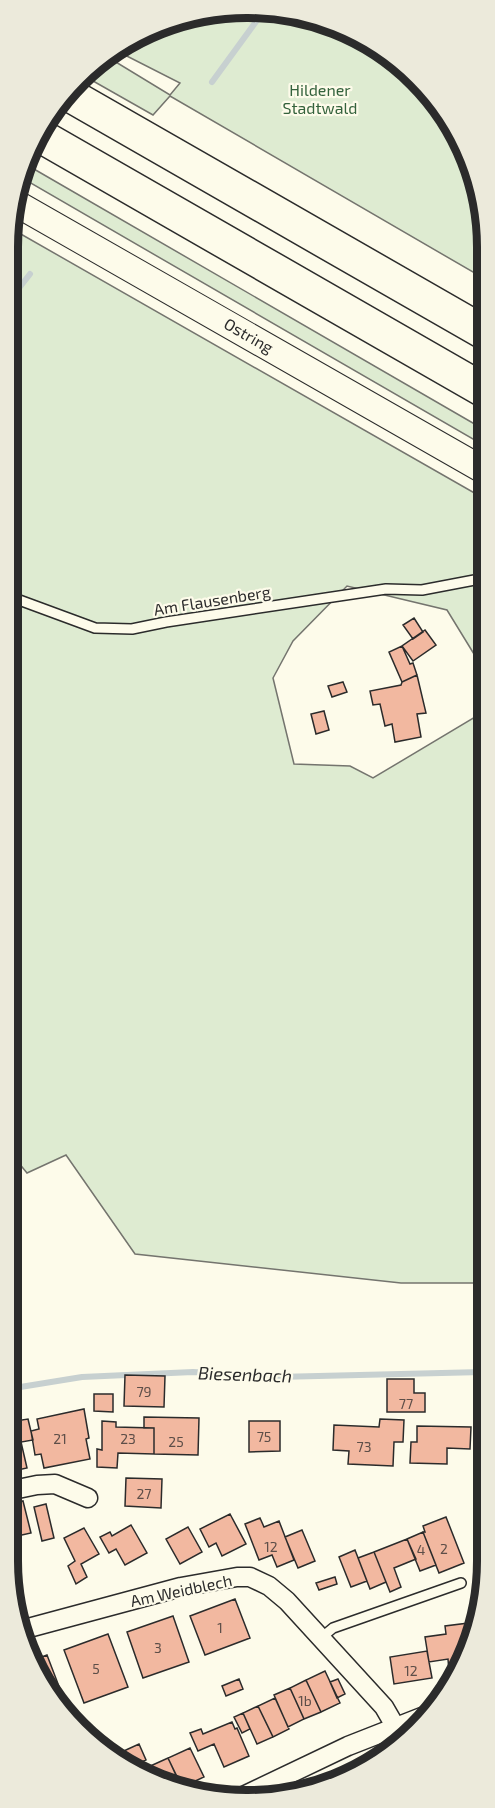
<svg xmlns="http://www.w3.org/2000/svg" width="495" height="1808" viewBox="0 0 495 1808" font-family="'Exo 2',sans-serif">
<rect width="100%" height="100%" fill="#fdfbea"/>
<path fill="#deebd1" stroke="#74746e" stroke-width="1.5" d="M200,12H294L354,32L417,78L463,142L485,217V279L170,96L153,115L86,77L106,56L170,95L180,83L113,49Z
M27,165L485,430V446L22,178Z
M12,229L485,499V672L447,610L347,586L293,641L273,678L294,764L350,766L373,778L485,711L484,1283H401L135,1254L66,1155L27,1173L9,1151Z"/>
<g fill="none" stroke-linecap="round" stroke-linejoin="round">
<path stroke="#c7d0d0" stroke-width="6" d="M212,82L263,12
M12,297L30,274
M8,1389L82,1377L193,1372L277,1377L483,1372"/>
</g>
<path fill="#f2b8a0" stroke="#2b2b2b" stroke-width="1.5" d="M414,618L423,632L413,639L403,625Z
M425,630L436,645L413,661L402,646Z
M402,646L410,664L413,663L417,675L402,682L389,652Z
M417,675L426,713L417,714L421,737L395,742L392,724L385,726L380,704L373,705L370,691L401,685L402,682Z
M343,682L347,692L332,697L328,686Z
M324,711L329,730L316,734L311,714Z
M125,1375L165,1376L164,1407L124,1406Z
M387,1379H414V1393H425V1412H387Z
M94,1394H113V1412L94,1411Z
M84,1409L89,1438L86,1439L90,1459L44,1468L41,1454L35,1455L31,1431L39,1429L37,1419Z
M144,1417L199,1418L198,1455L154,1454V1428H144Z
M28,1419L33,1440L21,1442L27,1468L8,1472V1446H10L8,1433L17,1431L15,1421Z
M380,1419L404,1420L403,1442H394L393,1466L348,1464L349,1451L333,1450L334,1425L379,1427Z
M102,1421L116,1422V1427L154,1428V1454L118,1453L117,1468L97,1467V1449L102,1450Z
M249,1421H280V1451L249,1452Z
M417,1426L471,1427L470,1449L447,1448V1464L410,1463L411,1442H417Z
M126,1478L162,1479L161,1508L125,1506Z
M23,1501L31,1533L8,1538V1504Z
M46,1504L54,1538L42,1541L34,1507Z
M230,1514L246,1544L222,1556L216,1543L209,1547L200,1529Z
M446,1517L464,1563L439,1573L423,1532H425L423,1526Z
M260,1518L264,1527L279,1521L294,1560L277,1567L272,1555L259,1560L245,1524Z
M131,1525L147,1553L125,1565L116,1549L109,1553L100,1537L110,1532L112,1536Z
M188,1527L202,1552L180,1564L166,1539Z
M84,1528L99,1554L81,1564L87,1577L76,1584L68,1566L75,1561L64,1538Z
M302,1530L315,1561L298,1568L285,1537Z
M423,1532L436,1565L420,1571L407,1539Z
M407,1539L416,1559L394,1568L401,1587L390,1592L374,1552Z
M355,1550L367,1581L351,1587L339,1557Z
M374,1552L386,1582L370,1589L358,1558Z
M335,1577L337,1584L319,1590L316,1583Z
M235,1599L250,1638L205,1655L190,1616Z
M173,1616L189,1662L143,1678L127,1632Z
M477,1622L456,1671L449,1672L448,1659L429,1662L425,1637L446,1634L445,1626Z
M108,1634L128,1687L84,1703L64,1650Z
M427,1651L432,1678L394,1684L390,1657Z
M47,1655L68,1710L63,1712L31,1661Z
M325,1671L340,1703L321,1712L306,1680Z
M239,1679L243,1689L226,1696L222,1686Z
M338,1679L345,1694L337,1698L330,1682Z
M306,1680L321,1712L304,1719L290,1688Z
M290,1688L304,1719L288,1727L274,1695Z
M275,1698L289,1729L273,1737L258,1706Z
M258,1706L273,1737L257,1744L243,1713Z
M243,1713L250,1729L242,1733L234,1717Z
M232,1722L235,1729L237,1728L249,1756L224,1767L214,1744L198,1751L190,1733L201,1729L203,1734Z
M139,1744L146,1760L131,1767L115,1755Z
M190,1748L204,1777L182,1787L168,1758Z
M168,1758L181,1786L150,1778L146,1768Z"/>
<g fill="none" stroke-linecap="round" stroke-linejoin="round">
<defs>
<path id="service" d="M11,597L95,628L132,629L166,622L386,589L422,590L485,578
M321,1638L333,1628L461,1583"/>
<path id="minor" d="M8,1491L37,1485L55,1484L88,1498
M21,1630L181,1587L237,1577H250L269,1586L287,1601L384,1707L395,1726
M237,1799L348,1746L427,1715"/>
<path id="secondary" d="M12,201L485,471"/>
<path id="motorway" d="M68,94L485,333
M39,135L485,391"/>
</defs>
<use href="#service" stroke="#2b2b2b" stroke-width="12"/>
<use href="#minor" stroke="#2b2b2b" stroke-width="21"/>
<use href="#secondary" stroke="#2b2b2b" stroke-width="28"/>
<use href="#motorway" stroke="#2b2b2b" stroke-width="36"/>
<use href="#service" stroke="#fdfbea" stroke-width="9"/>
<use href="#minor" stroke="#fdfbea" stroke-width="18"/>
<use href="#secondary" stroke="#fdfbea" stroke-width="26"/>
<use href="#motorway" stroke="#fdfbea" stroke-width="33"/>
</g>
<g text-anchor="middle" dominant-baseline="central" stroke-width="4.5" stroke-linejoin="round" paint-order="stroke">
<g font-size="14" fill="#5d4e48">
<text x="144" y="1391">79</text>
<text x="406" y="1403">77</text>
<text x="264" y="1436">75</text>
<text x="60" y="1438">21</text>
<text x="128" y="1438">23</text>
<text x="176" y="1441">25</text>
<text x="364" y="1446">73</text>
<text x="144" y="1493">27</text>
<text x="271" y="1546">12</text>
<text x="444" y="1548">2</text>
<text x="421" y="1549">4</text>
<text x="220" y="1627">1</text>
<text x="158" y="1647">3</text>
<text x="96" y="1668">5</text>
<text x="411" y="1670">12</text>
<text x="305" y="1700">1b</text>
</g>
<g font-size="16" fill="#34623c" stroke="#fdfbea">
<text x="320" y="89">Hildener<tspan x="320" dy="18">Stadtwald</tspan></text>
</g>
<g font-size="16" fill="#2b2b2b" stroke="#fdfbea">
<text transform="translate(249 335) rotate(30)">Ostring</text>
<text transform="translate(212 600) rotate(-9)">Am Flausenberg</text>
<text transform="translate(181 1590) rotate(-12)">Am Weidblech</text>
</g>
<g font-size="18" font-style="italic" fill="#2b2b2b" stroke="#fdfbea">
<text transform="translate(245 1374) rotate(2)">Biesenbach</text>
</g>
</g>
<path d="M0 0H495V1808H0ZM247 18H248A229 229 0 0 1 477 247V1561A229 229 0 0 1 248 1790H247A229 229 0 0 1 18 1561V247A229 229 0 0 1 247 18Z" fill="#eceadb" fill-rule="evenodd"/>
<path fill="none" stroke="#2b2b2b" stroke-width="8" d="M247 18H248A229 229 0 0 1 477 247V1561A229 229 0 0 1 248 1790H247A229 229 0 0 1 18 1561V247A229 229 0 0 1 247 18Z"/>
</svg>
